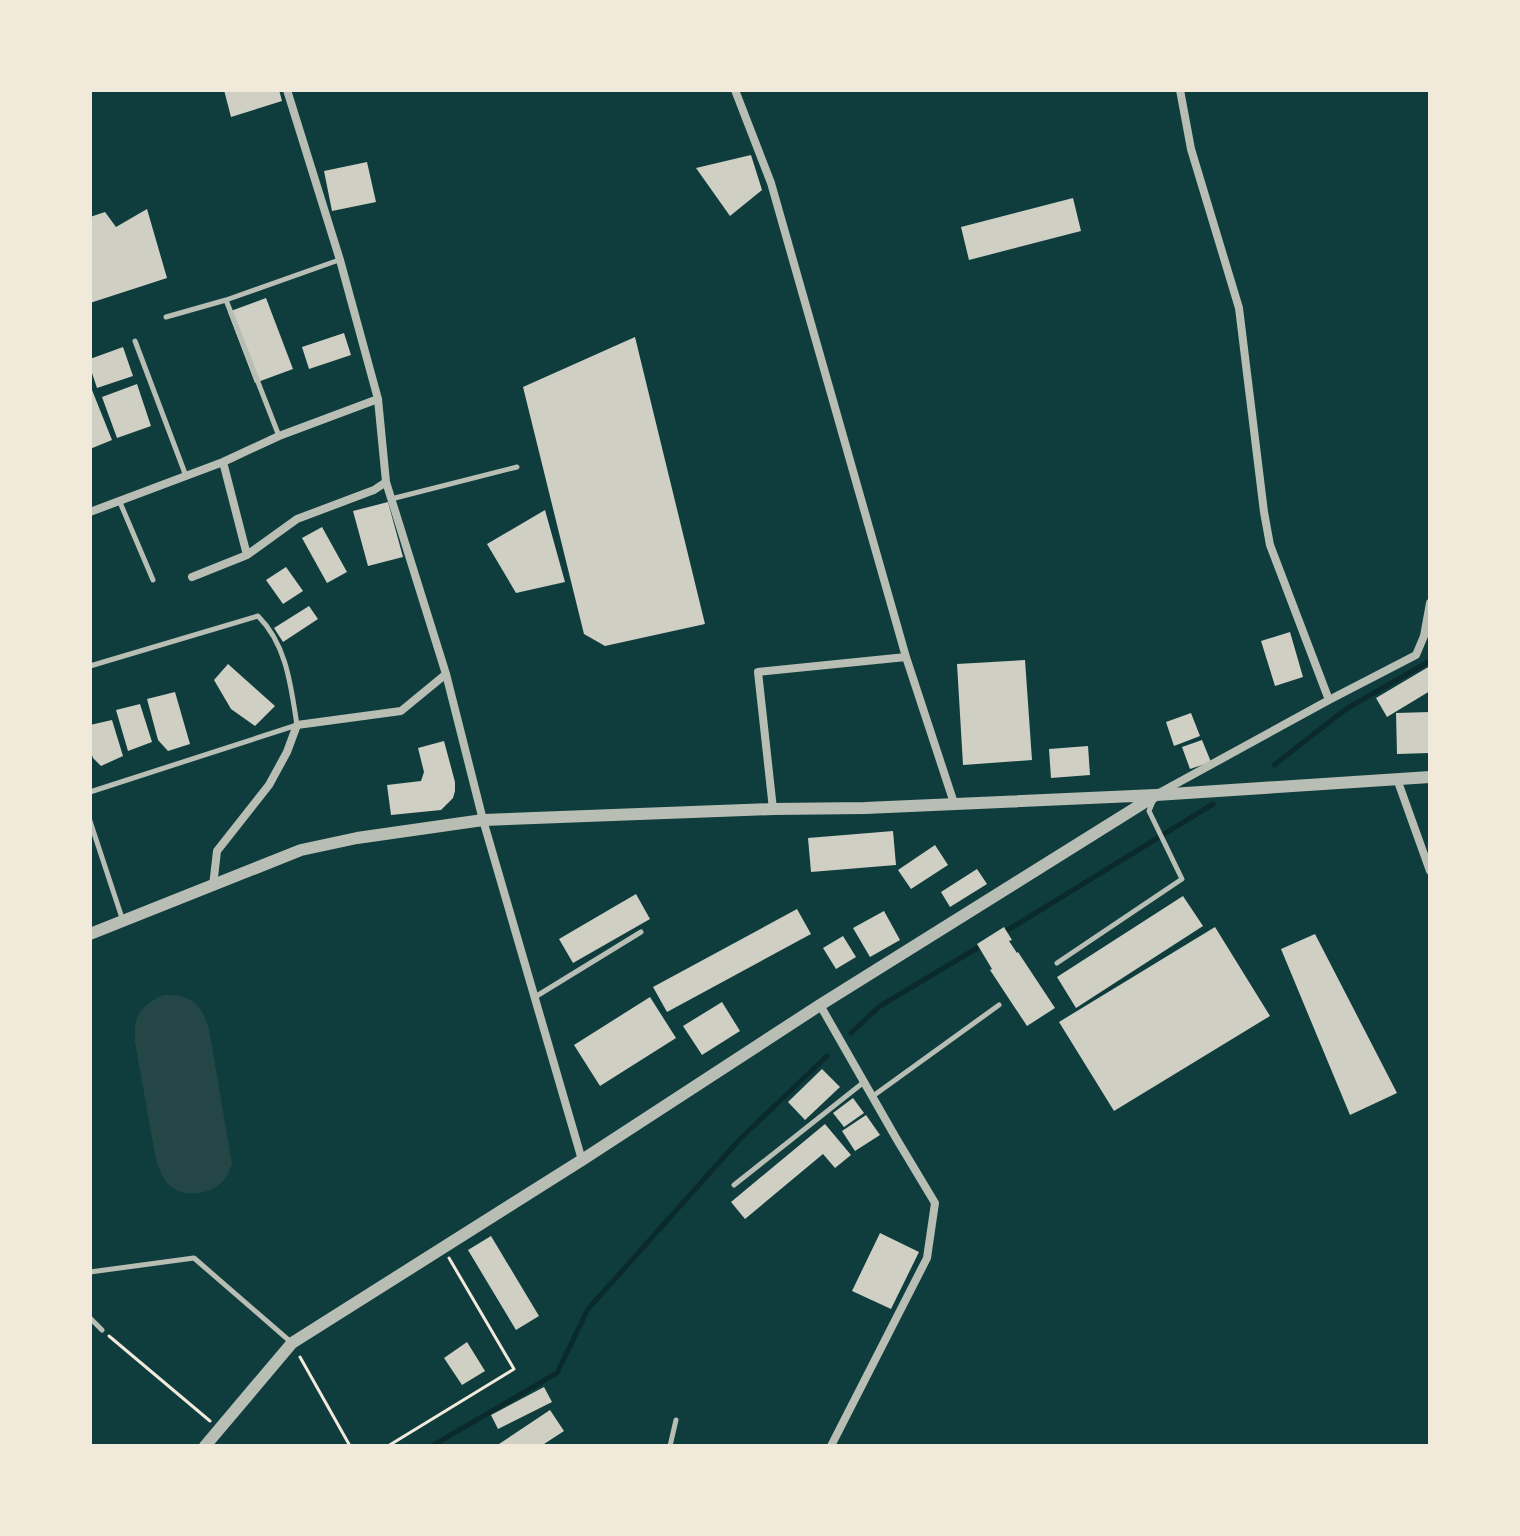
<svg xmlns="http://www.w3.org/2000/svg" width="1520" height="1536" viewBox="0 0 1520 1536" font-family="'Golos Text',sans-serif">
<rect width="100%" height="100%" fill="#0f3d3e"/>
<path fill="#244646" d="M163,995C191,994 201,1003 209,1029L232,1164C230,1168 229,1172 227,1176C216,1193 189,1199 173,1188C163,1182 160,1170 156,1160L135,1042C133,1016 140,1006 163,995Z"/>
<g fill="none" stroke-linecap="round" stroke-linejoin="round">
<path stroke="#0a2a2b" stroke-width="5" d="M1274,765L1346,709L1430,661
M1003,933L1213,804
M851,1033L880,1006L984,944
M432,1446L557,1373L588,1309L740,1139L827,1056"/>
</g>
<path fill="#cfcfc3" d="M224,90H279L282,101L231,117Z
M751,155L762,190L730,216L696,168Z
M367,162L376,202L332,211L324,171Z
M1073,198L1081,231L969,260L961,227Z
M147,209L167,278L90,303V217L105,212L116,227Z
M266,298L293,369L255,383L228,312Z
M344,333L351,355L309,369L302,347Z
M635,337L705,624L605,646L584,634L523,387Z
M123,347L133,376L97,388L90,367V359Z
M137,384L151,426L117,438L102,397Z
M90,385L112,440L90,449Z
M388,502L403,557L368,566L353,511Z
M545,510L565,582L516,593L487,544Z
M322,527L347,572L327,583L302,538Z
M286,567L303,591L283,604L266,580Z
M309,606L318,619L283,642L274,628Z
M1290,632L1303,677L1275,686L1261,641Z
M1025,660L1032,760L963,765L957,664Z
M228,664L275,706L255,726L231,709L214,680Z
M1430,666V691L1387,717L1376,698Z
M175,692L190,744L168,751L158,740L147,699Z
M140,704L152,742L128,751L116,710Z
M1430,712V753L1397,754L1396,713Z
M1191,713L1200,736L1174,746L1166,722Z
M112,720L123,756L101,766L93,758L90,749V725Z
M1202,740L1211,762L1190,769L1182,747Z
M444,741L455,782V791L453,798L441,810L391,815L387,785L421,781L424,772L418,748Z
M1088,746L1090,775L1051,778L1049,749Z
M893,831L896,865L811,872L808,838Z
M935,845L948,865L911,889L898,870Z
M977,869L987,884L950,907L941,892Z
M636,894L650,919L573,963L559,939Z
M1183,896L1203,926L1076,1008L1057,977Z
M797,909L811,934L667,1012L653,987Z
M884,911L900,940L870,957L853,928Z
M1004,927L1012,940L1009,941L1017,953L1018,952L1055,1008L1027,1026L990,970L992,969L977,944Z
M1215,927L1270,1016L1114,1111L1059,1022Z
M1315,934L1397,1093L1350,1115L1281,949Z
M843,936L856,957L836,969L823,948Z
M650,997L676,1038L600,1086L574,1045Z
M722,1002L740,1031L702,1055L683,1026Z
M822,1069L840,1087L805,1120L788,1102Z
M853,1098L864,1113L844,1127L833,1113Z
M866,1115L880,1135L855,1151L842,1131Z
M825,1124L851,1155L835,1168L823,1154L745,1219L731,1202Z
M880,1233L919,1252L891,1309L852,1291Z
M491,1236L539,1316L516,1330L468,1250Z
M467,1342L485,1371L462,1385L444,1358Z
M544,1387L552,1402L498,1429L491,1415Z
M550,1410L564,1431L541,1446H496Z"/>
<g fill="none" stroke-linecap="round" stroke-linejoin="round">
<path stroke="#f1e9da" stroke-width="3" d="M109,1336L210,1421
M300,1357L350,1446
M388,1446L514,1369L449,1258"/>
<path stroke="#b8beb3" stroke-width="5" d="M226,300L279,436
M166,317L226,300L339,260
M135,341L186,476
M391,499L517,467
M119,500L153,580
M90,666L258,616C287,645 291,687 297,725L90,792
M90,821L123,921
M1057,963L1182,879L1149,811L1154,799
M535,997L641,932
M873,1096L999,1005
M734,1185L864,1082
M90,1272L194,1258L292,1343
M90,1318L102,1330
M670,1446L676,1420"/>
<path stroke="#b8beb3" stroke-width="8" d="M287,90L340,260L378,399L386,482L446,674L483,820L582,1160
M735,90L771,183L906,657L954,803
M1180,90L1191,149L1239,308L1264,512L1270,545L1329,700
M90,512L223,462L279,436L378,399
M247,555L297,519L374,490L386,482
M192,577L247,555L223,462
M1397,779L1430,871
M1161,792L1329,700L1416,655L1424,636L1430,603
M773,809L758,672L906,657
M213,886L217,851L269,785L287,752L297,725L401,711L446,674
M820,1005L896,1138L935,1203L927,1258L831,1446"/>
<path stroke="#b8beb3" stroke-width="12" d="M90,934L301,850L357,838L483,820L773,809L865,808L1156,795L1430,777
M205,1446L292,1343L582,1160L820,1005L1153,797"/>
</g>
<rect width="1520" height="1536" fill="none" stroke="#f1e9da" stroke-width="184"/>
</svg>
